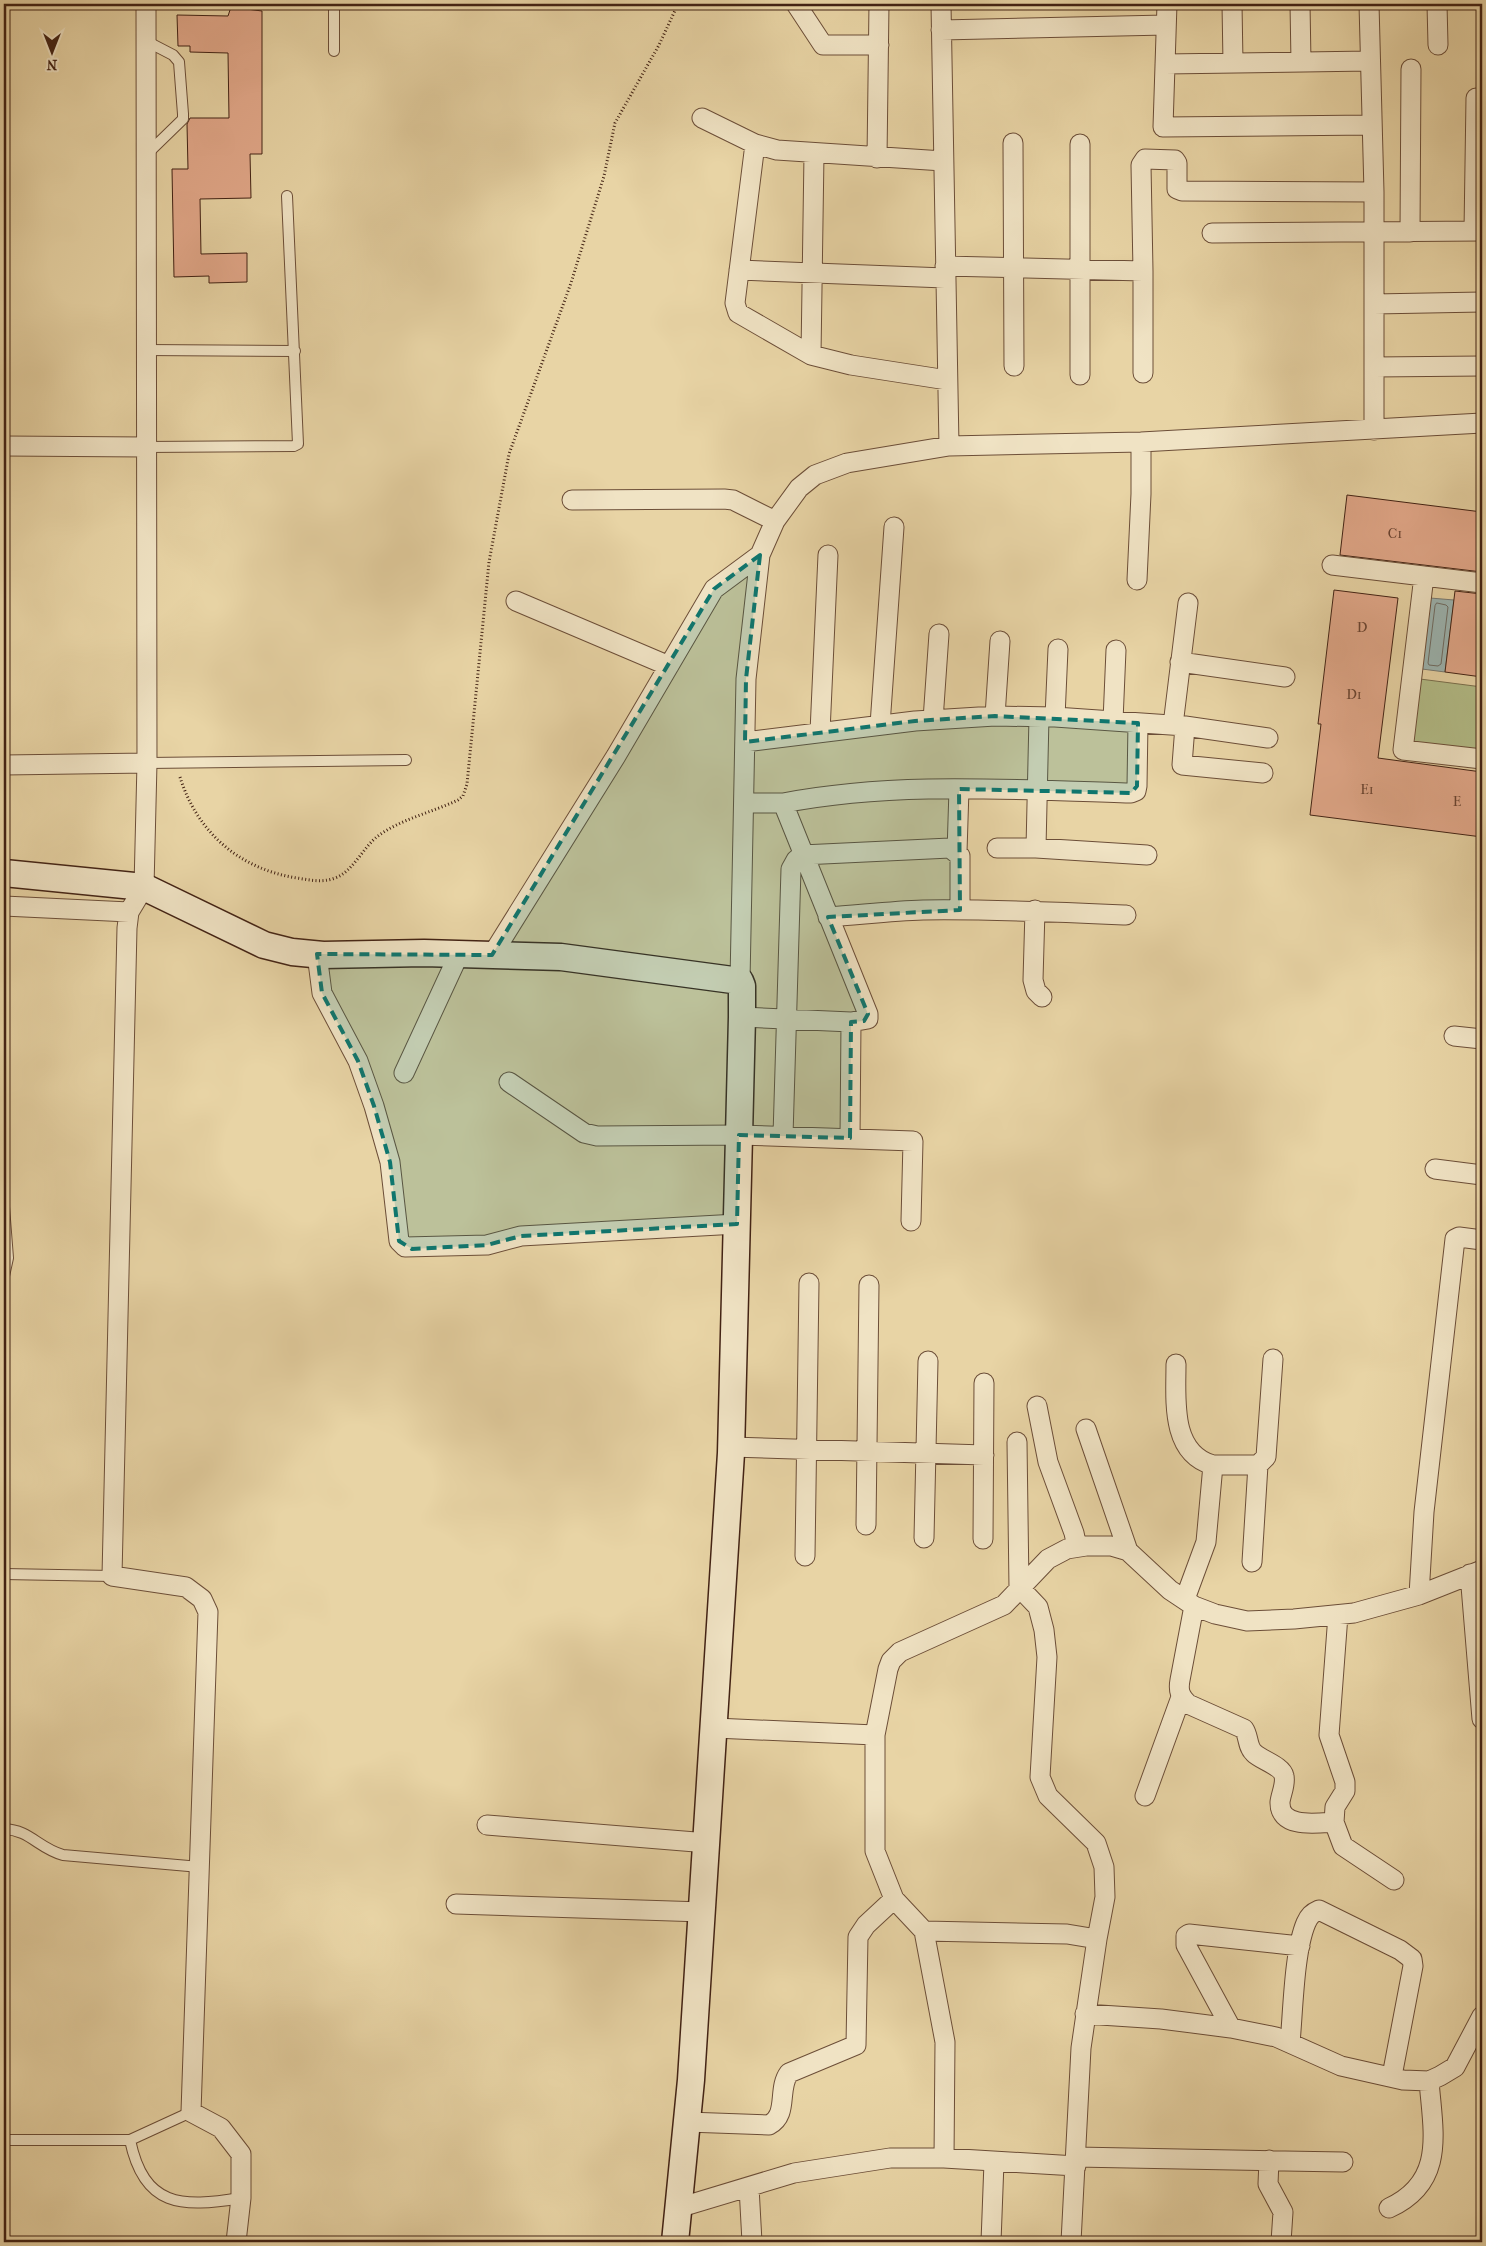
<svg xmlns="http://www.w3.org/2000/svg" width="1486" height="2246" viewBox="0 0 1486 2246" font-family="'IM FELL French Canon',serif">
<rect width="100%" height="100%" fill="#e8d4a5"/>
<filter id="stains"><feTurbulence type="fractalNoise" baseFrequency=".004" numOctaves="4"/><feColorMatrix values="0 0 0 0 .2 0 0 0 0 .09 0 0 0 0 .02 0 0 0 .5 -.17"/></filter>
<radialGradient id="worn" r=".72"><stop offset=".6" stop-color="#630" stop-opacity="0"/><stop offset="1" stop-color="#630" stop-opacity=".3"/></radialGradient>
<path fill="#b3bd88" stroke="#7a704e" d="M1420,679L1482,687V750L1413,742Z"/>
<path fill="#9cb5b2" stroke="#787a73" d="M1430,598L1454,600L1445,672L1422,669Z"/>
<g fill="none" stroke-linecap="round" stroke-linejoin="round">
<path stroke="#6f6c63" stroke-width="1" d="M1437,603L1446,605L1448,607L1441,664L1438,666L1429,665L1428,663L1435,606Z"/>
</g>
<path fill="#e2a88a" stroke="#422214" d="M231,7L262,11V154H250L251,198L200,199L201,254L247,253V282L209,283V276L174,277L172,169H188L187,124L190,118H229L228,53L190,52V46H178L177,15L228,16Z
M1347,495L1482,512V572L1340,555Z
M1334,590L1398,598L1378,758L1482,772V837L1310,815L1321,724H1318Z
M1455,591L1482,594V677L1445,672Z"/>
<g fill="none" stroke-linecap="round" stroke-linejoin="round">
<defs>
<path id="lane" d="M146,41L173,55L179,62L183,114V119L147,154
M334,51V4
M145,350L295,351
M145,447L294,446L298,444L287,196
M147,763L406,760
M4,1207L8,1258L4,1276
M4,1574L112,1576
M4,1829C30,1830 38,1848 63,1855L200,1867
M4,2140H130C144,2207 181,2208 241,2198
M130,2140L191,2112"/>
<path id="street" d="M146,4L147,763L144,887L129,912L127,928L112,1576L186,1587L202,1599L208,1612L191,2112L221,2128L241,2154V2198L236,2242
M796,4L823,45H879
M941,4L949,446
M1167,4L1163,127L1372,125
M1232,4L1233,63
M1300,4L1301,62
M1369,4L1374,192V430
M1437,4L1438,45
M941,30L1166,25
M1165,64L1370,61
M702,118L755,144L777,150L943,161
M1013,143L1014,366
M755,144L735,303L738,313L811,355L851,365L947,380
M1080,144V375
M877,158L879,4
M1474,231L1476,98
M1410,232L1411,69
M1212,233L1482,231
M945,266L1143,271V373
M739,270L945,278
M1143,271L1141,165L1145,159L1175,160L1177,163V189L1182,191L1374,192
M1374,304L1482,302
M811,355L814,154
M1374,367L1482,366
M4,446L145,447
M572,500L724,499L733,500L775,521
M1332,565L1482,583
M1424,576L1403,750L1482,759
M1137,580L1141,494V442
M516,601L669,666
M1180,662L1285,677
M995,716L1000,641
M1055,717L1058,649
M933,720L939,634
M1113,721L1116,650
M880,725L894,527
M1173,725L1188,603
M1185,726L1182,765L1263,773
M820,732L828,555
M745,742L915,721L995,716L1055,717L1185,726L1268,738
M4,765L147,763
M783,803C897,781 1015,790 1131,793L1136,791L1137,786L1138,723
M997,848H1036L1147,855
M1036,848L1039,717
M957,852L959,789
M4,906L129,912
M1035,910L1033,980L1036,991L1042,997
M828,917C859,915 891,911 923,910C991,909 1058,912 1126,915
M317,954L322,993L358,1061L374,1106L390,1162L399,1241L405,1247L487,1245L521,1236L737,1224
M492,955L616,756L714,589L760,555
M740,981L746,679L760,555L775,521L799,488L815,475L847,463L949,446L1141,442L1482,423
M742,1017L851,1022L868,1019V1014L783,803H745
M1454,1036L1482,1039
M404,1073L459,954
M509,1082L584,1133L597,1136L739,1135L913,1141L911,1221
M783,1136L791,869L796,860L802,855L950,848L960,856V910
M850,1138L851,1022
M1435,1169L1482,1175
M1176,1364C1176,1399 1170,1453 1213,1465
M1037,1406L1048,1462L1074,1533L1077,1547
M1086,1429L1128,1551
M1017,1442L1019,1587L1038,1607L1044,1630L1047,1657L1040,1777L1048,1796L1096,1843L1104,1867L1105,1897L1097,1939
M731,1447L984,1455
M866,1525L869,1285
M924,1538L928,1361
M983,1539L984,1383
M805,1556L809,1283
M1252,1562L1258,1465
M1470,1574L1482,1719
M1419,1595L1424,1512L1455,1239L1459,1237L1482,1240
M1185,1599L1206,1542L1213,1465H1258L1266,1457L1273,1359
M1194,1606L1180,1680C1178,1691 1180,1696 1188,1704L1244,1729C1249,1736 1247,1747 1254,1753C1261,1760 1282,1766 1284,1776C1286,1784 1281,1794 1280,1802C1279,1829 1317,1823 1334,1822
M1338,1615L1329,1735L1345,1782V1791L1335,1807L1334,1822L1343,1846L1394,1880
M715,1728L875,1735V1851L894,1899L924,1931L1067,1934L1097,1939L1081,2048L1071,2242
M875,1735L888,1669L891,1661L900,1652L1004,1605L1048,1559L1067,1549L1086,1546H1111L1128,1551L1170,1590L1194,1606L1215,1614L1247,1621L1294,1619L1354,1613L1419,1595L1482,1570
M1145,1796L1181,1697
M487,1825L708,1843
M456,1904L703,1912
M924,1931L945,2042L944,2158
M1085,2014L1161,2019L1231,2028L1276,2037L1341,2066L1403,2080L1429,2081L1440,2076L1455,2067L1482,2016
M1231,2028L1186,1945V1936L1189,1934L1300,1946
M1290,2043C1293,2012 1294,1951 1306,1923C1309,1916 1312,1913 1319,1910L1400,1950L1412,1959L1413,1966L1392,2076
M687,2122L769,2125C789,2115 777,2089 789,2073L856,2045L858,1937L866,1925L894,1899
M1076,2157L1343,2162
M1269,2160L1268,2184L1283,2212L1281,2242
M749,2187L752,2242
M678,2208L794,2173L890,2158H944L1076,2166
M1389,2208C1446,2182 1433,2132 1429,2081
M991,2242L994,2162"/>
<path id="secondary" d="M4,873L144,887L264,945L292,952L323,955L424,953L561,957L740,981L742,986V1017L731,1453L691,2080L675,2242"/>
</defs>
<use href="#lane" stroke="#6c4e38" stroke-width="12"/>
<use href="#street" stroke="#6c4e38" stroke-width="21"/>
<use href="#secondary" stroke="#422214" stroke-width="29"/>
<path stroke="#422214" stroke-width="3" stroke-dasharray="1 2.5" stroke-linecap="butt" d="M180,777C197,832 239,869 297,878C310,880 322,883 335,878C353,872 363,847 378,836C401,819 433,812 458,800L463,796L467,784L489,562L509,454L571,283L604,176L615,123L659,45L678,4"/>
<use href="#lane" stroke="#f0e3c4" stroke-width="10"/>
<use href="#street" stroke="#f0e3c4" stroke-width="19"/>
<use href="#secondary" stroke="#f0e3c4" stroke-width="26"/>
</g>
<path fill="#0f766e" fill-opacity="0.2" stroke="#0f766e" stroke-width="4" stroke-dasharray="10 6" stroke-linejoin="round" d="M760,555L746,679L745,742L915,721L995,716L1138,723L1137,786L1131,793L959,789L960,910L828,917L868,1014L864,1021L851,1022L850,1138L739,1135L737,1224L521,1236L487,1245L412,1249L399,1241L390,1162L374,1106L358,1061L322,993L317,954L492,955L714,589Z"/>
<g text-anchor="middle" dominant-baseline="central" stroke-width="4" stroke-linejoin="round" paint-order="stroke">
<g font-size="14" fill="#6a4432">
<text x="1395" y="533">C1</text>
<text x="1362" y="627">D</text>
<text x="1354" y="694">D1</text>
<text x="1367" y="789">E1</text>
<text x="1457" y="801">E</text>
</g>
</g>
<rect width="1486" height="2246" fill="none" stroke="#e8d4a5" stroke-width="20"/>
<rect x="5" y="5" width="1476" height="2236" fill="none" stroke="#422214" stroke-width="2.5"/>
<rect x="10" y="10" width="1466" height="2226" fill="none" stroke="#422214"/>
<g transform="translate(52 52) rotate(180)" stroke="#f0e3c4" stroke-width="4" paint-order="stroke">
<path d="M0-4L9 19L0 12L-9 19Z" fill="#422214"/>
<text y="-8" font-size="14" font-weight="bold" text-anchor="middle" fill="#422214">N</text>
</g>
<rect width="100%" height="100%" filter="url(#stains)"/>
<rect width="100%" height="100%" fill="url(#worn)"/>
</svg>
